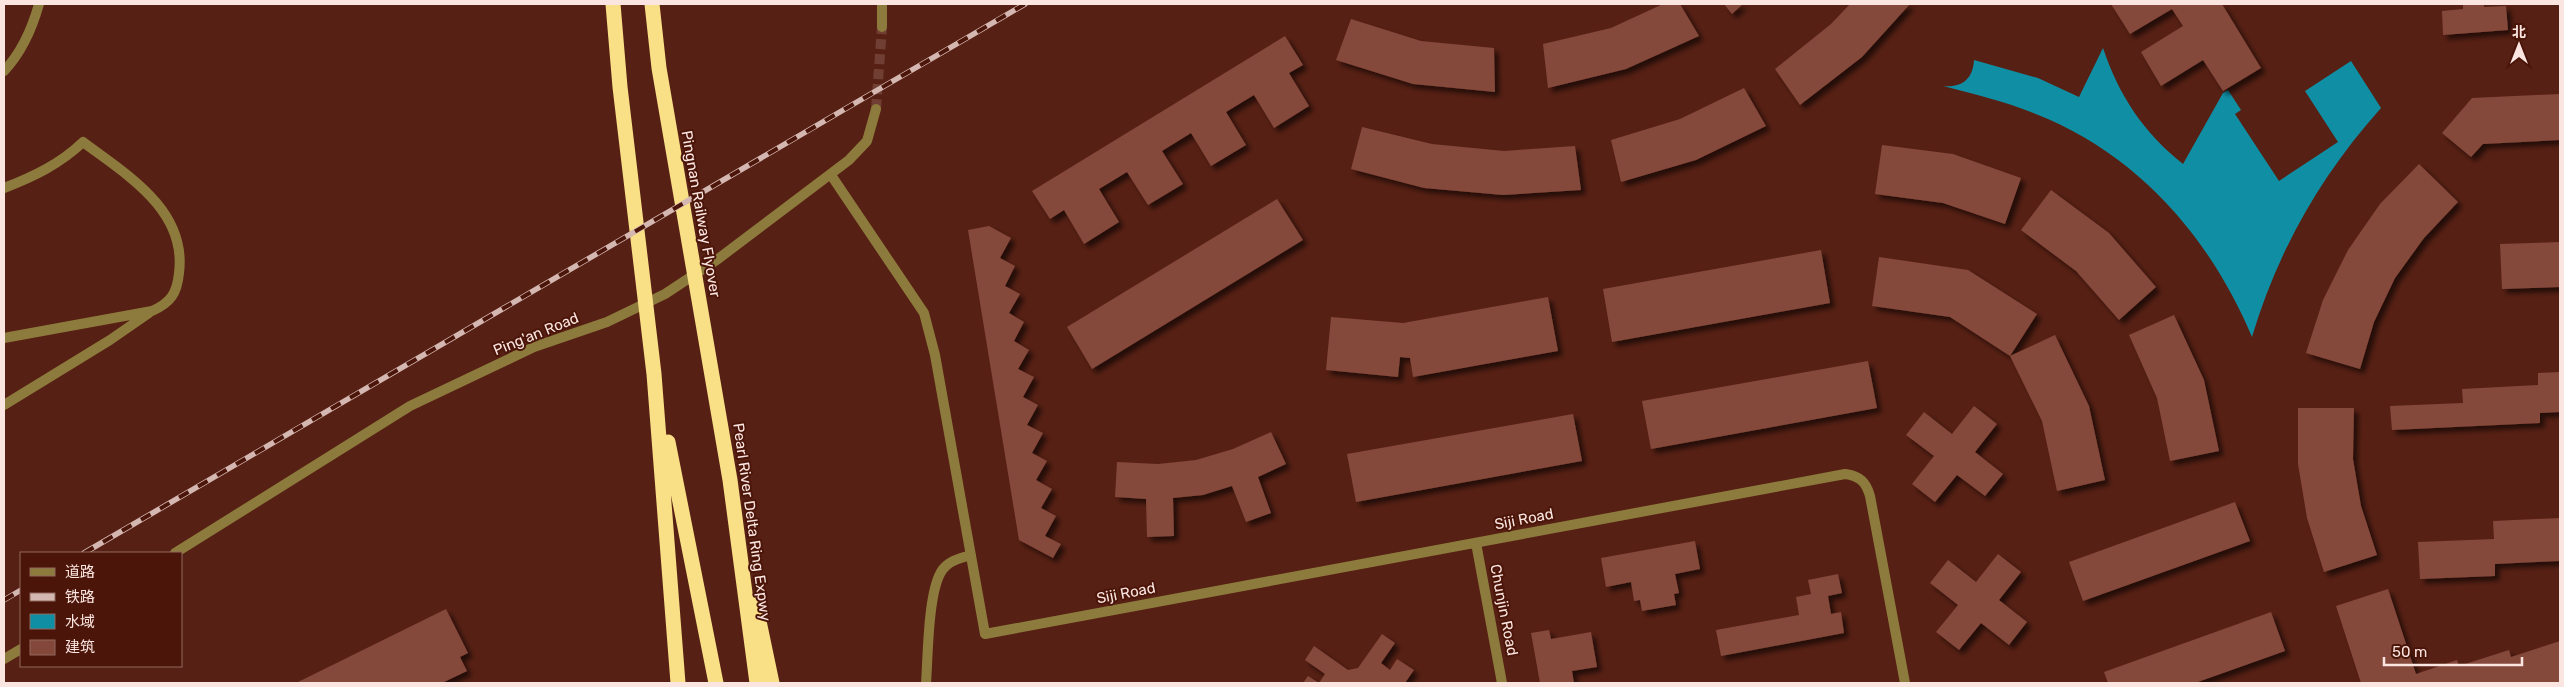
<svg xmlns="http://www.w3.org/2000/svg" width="2564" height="687" viewBox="0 0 2564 687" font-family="Rubik,'Noto Sans SC',sans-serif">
<defs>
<filter id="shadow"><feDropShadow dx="4.5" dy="4.5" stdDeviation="2.5" flood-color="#0009"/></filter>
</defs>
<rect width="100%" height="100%" fill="#572014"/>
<path fill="#108fa4" d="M2103,48C2119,96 2144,133 2183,164L2223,93L2228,90L2241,110L2235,114L2279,181L2338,142L2305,91L2351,61L2381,108C2321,175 2278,250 2252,337C2212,242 2144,161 2048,119C2014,104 1979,95 1943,86C1962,88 1973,79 1974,60L2038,78L2079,97Z"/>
<path fill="#84483b" filter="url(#shadow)" d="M1663,4H1680L1699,36L1626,69L1548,88L1543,44L1611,28Z
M1724,4H1743L1732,14Z
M1850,4H1910L1862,57L1800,105L1775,69L1831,24Z
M2111,4H2222L2261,68L2223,91L2203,60L2161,86L2141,52L2183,26L2172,9L2130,34Z
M2463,4H2484V7L2506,6L2508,30L2443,35L2442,11L2463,9Z
M1351,19L1421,41L1494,48L1495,92L1413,84L1336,60Z
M1285,36L1303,65L1289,73L1309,106L1274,128L1254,95L1226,112L1246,145L1211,166L1191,133L1162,151L1183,184L1148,205L1127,172L1099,189L1119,222L1084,244L1064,210L1050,219L1032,191Z
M1744,88L1766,126L1696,160L1621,182L1611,140L1680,119Z
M2560,94V140L2483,144L2471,157L2442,133L2472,98Z
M1362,127L1432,144L1504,151L1575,146L1581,190L1503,195L1424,188L1351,169Z
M1882,145L1953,154L2021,178L2005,224L1943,203L1875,194Z
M2419,164L2458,202L2424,238L2395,278L2374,322L2360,369L2306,353L2323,300L2348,250L2380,204Z
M2051,190L2109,233L2156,287L2119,320L2076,271L2021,230Z
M1277,199L1303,240L1092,369L1067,327Z
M989,226L1011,238L1000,258L1015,266L1005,286L1020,294L1009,313L1024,322L1014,341L1029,350L1018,369L1034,377L1023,397L1038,405L1027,425L1043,433L1032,453L1047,461L1036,480L1052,489L1041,508L1056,516L1045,536L1061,544L1053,558L1019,540L968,230Z
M2560,242V287L2502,289L2500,244Z
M1821,250L1830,303L1612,342L1603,289Z
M1879,257L1968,270L2037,314L2010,356L2055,335L2089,406L2105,480L2057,491L2042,421L2010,356L1950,317L1872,306Z
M1548,297L1558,351L1413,377L1410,358L1400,357L1398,377L1326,370L1331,317L1403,323Z
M2174,315L2204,380L2219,451L2170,461L2157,398L2129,335Z
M1868,361L1877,408L1651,449L1642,401Z
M2560,372V412L2540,413V423L2392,430L2390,406L2463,403L2462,389L2538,385V373Z
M1974,406L1997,424L1975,452L2003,474L1985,496L1957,475L1935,502L1912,484L1934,456L1906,435L1924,412L1952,434Z
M2298,408H2354L2353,459L2361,506L2377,555L2324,572L2307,518L2298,464Z
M1573,414L1582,461L1356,502L1347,454Z
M1271,432L1286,464L1258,477L1271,513L1246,522L1232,486L1203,495L1173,498L1174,536L1147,537L1146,499L1115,497L1117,462L1158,464L1196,460L1233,449Z
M2235,502L2250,541L2083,601L2069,562Z
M2560,518V561L2495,564V576L2420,579L2418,542L2494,539L2493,521Z
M1695,541L1700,569L1675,574L1679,593L1674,594L1676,605L1642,611L1640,600L1634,601L1631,582L1606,587L1601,558Z
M1998,554L2021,572L1999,600L2027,622L2009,645L1981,623L1959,650L1936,632L1958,605L1930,583L1948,560L1976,582Z
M1838,574L1842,593L1828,596L1831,614L1841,612L1844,633L1721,656L1716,630L1799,615L1796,597L1811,594L1808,580Z
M2388,589L2416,674L2457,660L2459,666L2509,650L2511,657L2560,641V683H2361L2336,606Z
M446,609L468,653L460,657L467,671L442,683H296Z
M2271,612L2285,651L2195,683H2108L2104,672Z
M1549,630L1551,639L1591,632L1597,667L1572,671L1574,683H1540L1531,633Z
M1382,634L1395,643L1381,663L1390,670L1397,659L1414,670L1405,683H1303L1308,676L1319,683L1325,674L1305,660L1314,646L1348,670L1358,668Z"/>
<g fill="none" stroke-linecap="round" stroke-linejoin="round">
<path stroke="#703e33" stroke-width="10" stroke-dasharray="10 5" stroke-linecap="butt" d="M876,109L882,27"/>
<path stroke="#8d7b3d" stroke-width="10" d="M882,27V4
M4,71C22,52 32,29 39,4
M831,175L924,313L935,355L985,634L1845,474C1860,476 1866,482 1870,496L1905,683
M4,188C33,177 60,164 83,142C127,175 187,210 179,273C177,294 170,303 152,311L4,338
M4,405L110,340L149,313
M1476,543L1502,683
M175,553L410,406L534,347L607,322L665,294L718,259L849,160L867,141L876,109
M4,659L21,649
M926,683C928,656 928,594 941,572C947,561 960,558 971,555"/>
<path stroke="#f9df86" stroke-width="15" d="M613,4L620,87L654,374L678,683
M652,4L659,68L730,480L757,683
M668,442L716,683
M755,602L772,683"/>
<defs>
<path id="rail" d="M84,553L1025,4
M4,600L21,590"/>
</defs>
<use href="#rail" stroke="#d5b7b1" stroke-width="5.5"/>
<use href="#rail" stroke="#4b1509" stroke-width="4" stroke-dasharray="11" stroke-linecap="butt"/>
</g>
<g text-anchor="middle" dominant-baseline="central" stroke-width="4" stroke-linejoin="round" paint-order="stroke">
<g font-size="15" fill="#fbe5e0" stroke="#4b1509">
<text transform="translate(701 214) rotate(80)">Pingnan Railway Flyover</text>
<text transform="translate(536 334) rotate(-22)">Ping'an Road</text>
<text transform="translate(1524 519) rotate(-11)">Siji Road</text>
<text transform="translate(752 522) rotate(82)">Pearl River Delta Ring Expwy</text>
<text transform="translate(1126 593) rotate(-11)">Siji Road</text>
<text transform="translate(1504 610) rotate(79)">Chunjin Road</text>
</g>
</g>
<rect width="2564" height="687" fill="none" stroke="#fbe5e0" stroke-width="10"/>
<rect x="20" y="552" width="162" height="115" fill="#4b1509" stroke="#91685f"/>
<rect x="30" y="568" width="25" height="8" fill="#8d7b3d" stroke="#91685f"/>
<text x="65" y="577" font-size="15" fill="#fbe5e0">道路</text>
<rect x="30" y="593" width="25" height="8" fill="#d5b7b1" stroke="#91685f"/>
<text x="65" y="602" font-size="15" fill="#fbe5e0">铁路</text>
<rect x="30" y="614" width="25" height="15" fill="#108fa4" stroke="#91685f"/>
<text x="65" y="627" font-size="15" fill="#fbe5e0">水域</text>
<rect x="30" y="640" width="25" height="15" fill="#84483b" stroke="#91685f"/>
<text x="65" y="652" font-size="15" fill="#fbe5e0">建筑</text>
<g transform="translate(2519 45)" stroke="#4b1509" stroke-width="4" paint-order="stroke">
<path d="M0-4L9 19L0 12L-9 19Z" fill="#fbe5e0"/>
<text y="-8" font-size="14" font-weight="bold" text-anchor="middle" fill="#fbe5e0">北</text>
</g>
<path d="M2384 657v8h138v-8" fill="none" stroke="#fbe5e0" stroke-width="2.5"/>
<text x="2392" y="657" font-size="15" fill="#fbe5e0" stroke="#4b1509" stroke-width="4" paint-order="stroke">50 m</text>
</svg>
